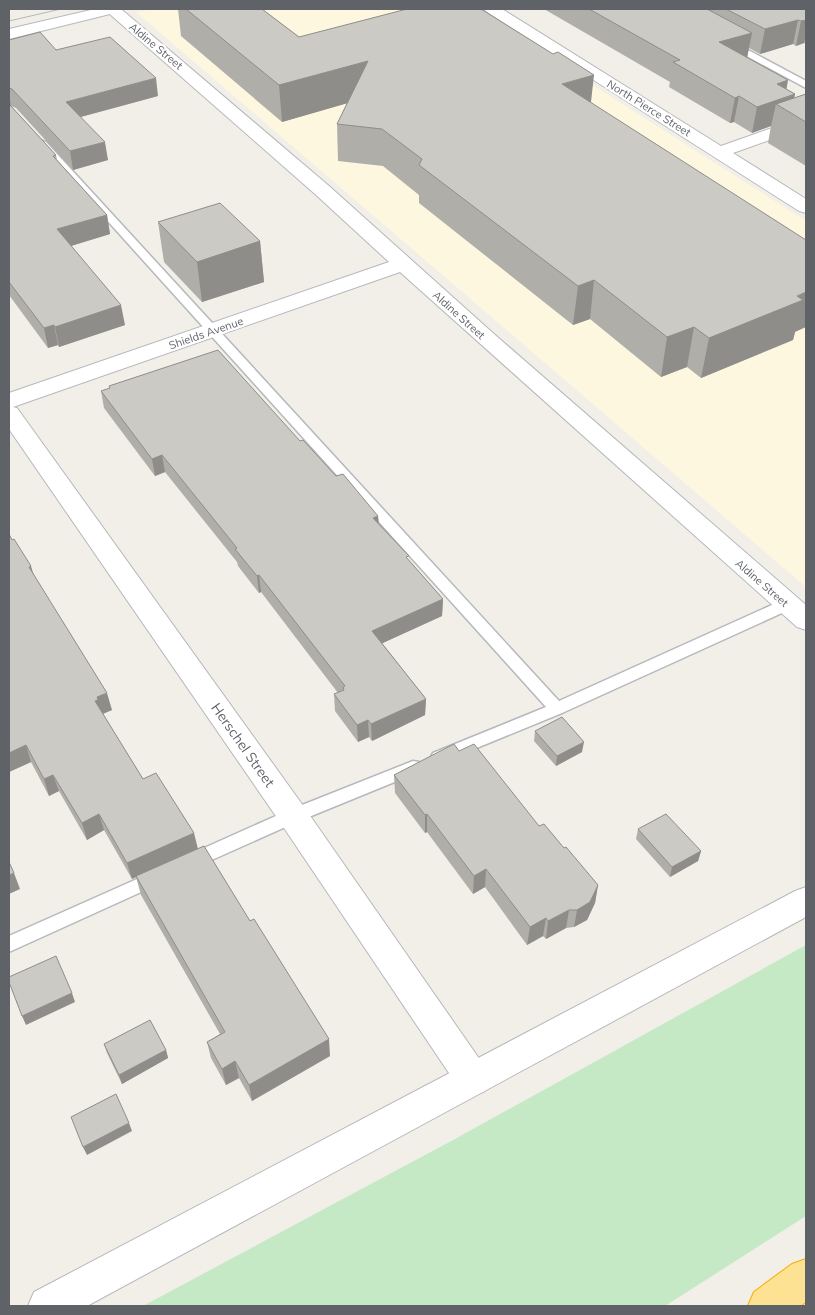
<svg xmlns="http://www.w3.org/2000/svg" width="815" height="1315" viewBox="0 0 815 1315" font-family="Mulish,sans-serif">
<rect width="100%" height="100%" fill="#f1efe8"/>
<path fill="#fef7e0" d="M159,9H473L806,221V587L136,12Z"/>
<path fill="#c5e8c5" d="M806,945V1216L665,1306H143L455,1139Z"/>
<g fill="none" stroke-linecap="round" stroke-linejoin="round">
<defs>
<path id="service" d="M731,41L806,81V88L728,46V42Z
M43,141L46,142L559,701L783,600L788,599L793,600L795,604L793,608L562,713L445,761L439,763L433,761L431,757L433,753L546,707L40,146V142Z
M413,761L419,762L421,767L419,772L299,821L196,867L190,869L184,867L181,862L184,857L287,811Z
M155,871L161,873L164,878L161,883L9,952V936Z"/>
<path id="minor" d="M104,9H121L329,186L494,334L806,605V630L797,627L400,272L13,407L17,408L304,807L485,1067L491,1079L485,1091L473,1096L461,1091L282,825L9,429V393L389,262L315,194Z
M484,9H502L721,146L806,116V127L733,153L806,199V213L799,211L487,12Z"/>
<path id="tertiary" d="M806,887V917L87,1306H28L34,1292L795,891Z"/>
<path id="secondary" d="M95,9H121L118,12L9,39V29Z"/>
<path id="motorway" d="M806,1259V1302L800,1306H748L754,1292L792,1264Z"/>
</defs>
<use href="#service" stroke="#b5b8bc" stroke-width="3"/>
<use href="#minor" stroke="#b5b8bc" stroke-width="2"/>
<use href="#tertiary" stroke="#b5b8bc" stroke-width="2"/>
<use href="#secondary" stroke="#b6babf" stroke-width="2"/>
<use href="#motorway" stroke="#f9ab00" stroke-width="2"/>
<use href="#service" fill="#fff" fill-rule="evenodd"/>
<use href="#minor" fill="#fff" fill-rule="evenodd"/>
<use href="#tertiary" fill="#fff" fill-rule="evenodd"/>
<use href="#secondary" fill="#fff" fill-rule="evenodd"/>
<use href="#motorway" fill="#fde293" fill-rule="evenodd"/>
<path stroke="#b6b7b8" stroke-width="1" d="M9,21L61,9"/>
</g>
<path fill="#afaea9" d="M178,9H262L299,37L591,103L795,332L793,340L701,378L687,367L661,377L590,319L573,325L419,203V195L383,166L338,161L337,124L347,103L282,122L181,36Z
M544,9H806V44L804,43L796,46L793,44L760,54L749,48L747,58L786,89L795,94L794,98L806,94V166L768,143L771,126L752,133L734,122L730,123L669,87L670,82Z
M9,40L56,50L158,96L81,117L108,160L73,170L16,108L11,106L56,155L57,160L107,215L110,234L71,246L125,325L59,347L58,345L48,348L9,295Z
M158,222L260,241L264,282L202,302L164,262Z
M109,386L300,441L378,516L379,523L409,561L443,599L442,616L382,643L426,699L425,715L372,741L369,737L358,742L335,711L334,694L338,693L261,592L259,593L238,566L237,562L165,472L155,476L104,408L101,391L110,388Z
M34,575L112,710L103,714L143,779L198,849L330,1056L252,1101L239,1078L226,1085L211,1058L207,1042L220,1034L141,895L136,877L132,879L104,830L87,840L59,791L49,796L31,762L9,772Z
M535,731L582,752L556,766L534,741Z
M459,751L539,826L564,848L598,885L595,903L587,920L574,927L566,928L546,939L543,936L527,945L485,887L473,894L427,832L425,833L395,793L394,775Z
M638,829L701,851L698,861L670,877L636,839Z
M104,1044L166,1050L168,1058L122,1084L107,1053Z"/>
<path fill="#8f8d8a" d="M798,20L793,44L760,54L765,29Z
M806,20V33L804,43L796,46L801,21Z
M752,33L747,58L719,42Z
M368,61L369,97L282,122L279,85Z
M594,75L590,111L562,84Z
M156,78L158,96L69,120L66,102Z
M788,80L785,98L795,94L791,113L776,104L771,126L752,133L757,107L777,84Z
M9,94L11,106L9,108Z
M739,96L734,122L730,123L735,98Z
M105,142L108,160L73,170L70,151Z
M107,215L110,234L61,249L57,229Z
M260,241L264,282L202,302L197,262Z
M594,280L590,319L573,325L578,286Z
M806,292V327L795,332L793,340L701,378L709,338Z
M121,305L125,325L59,347L55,327Z
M54,325L58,345L48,348L44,328Z
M694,327L687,367L661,377L667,337Z
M162,455L165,472L155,476L152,459Z
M378,516L379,533L373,518Z
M31,566L36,583L29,567Z
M259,575L261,592L259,593L257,576Z
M443,599L442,616L372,648V631Z
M107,693L112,710L102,714L95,701L97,697Z
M426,699L425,715L372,741L371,724Z
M368,720L369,737L358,742L357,725Z
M584,742L582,752L556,766L557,756Z
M26,745L31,762L9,772V753Z
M53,775L59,791L49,796L44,779Z
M99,814L104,830L87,840L82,823Z
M427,814V832L425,833V815Z
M194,833L198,849L132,879L127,863Z
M701,851L698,861L670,877L672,867Z
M486,869L485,887L473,894L474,876Z
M14,873L20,889L9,894V875Z
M598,885L595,903L587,920L574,927L577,910Z
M569,910L566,928L546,939L548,921Z
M546,918L543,936L527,945L530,927Z
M72,993L75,1002L26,1025L22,1016Z
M329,1039L330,1056L252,1101L249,1085Z
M166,1050L168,1058L122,1084L119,1075Z
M235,1061L239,1078L226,1085L222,1069Z
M129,1123L132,1131L87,1155L83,1147Z"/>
<path fill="#cccac5" stroke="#8f8d8a" d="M186,9H262L299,37L407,9H481L553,54L558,52L594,75L562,84L806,240V292L797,296L803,300L709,338L694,327L667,337L594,280L578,286L419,165L422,159L382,129L337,124L368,61L279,85Z
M589,9H707L752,33L719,42L788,80L777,84L795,94L757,107L739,96L735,98L673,62L680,60Z
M726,9H806V20L801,21L798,20L765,29Z
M40,32L56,50L110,37L156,78L66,102L105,142L70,151L12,89L9,88V40Z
M806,94V122L776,104Z
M9,104L56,155L53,156L107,215L57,229L121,305L55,327L54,325L44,328L9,282Z
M220,203L260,241L197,262L158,222Z
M218,350L300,441L303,440L336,476L343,474L378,516L373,518L409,556L406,557L443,599L372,631L426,699L371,724L368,720L357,725L334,694L344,690L343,687L345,686L259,575L257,576L235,549L237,548L162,455L152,459L101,391L110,388L109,386Z
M9,534L12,540L14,539L31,566L29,567L107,693L97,697L98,700L95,701L143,779L156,773L194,833L127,863L99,814L82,823L53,775L44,779L26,745L9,753Z
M562,717L584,742L557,756L535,731Z
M454,744L459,751L474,744L539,826L544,824L564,848L566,847L598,885L590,902L577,910H569L548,921L546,918L530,927L486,869L474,876L427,814L425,815L394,775Z
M666,814L701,851L672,867L638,829Z
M204,846L250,921L254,919L329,1039L249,1085L235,1061L222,1069L207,1042L225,1032L136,876Z
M9,862L14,873L9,875Z
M56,956L72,993L22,1016L9,982V977Z
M150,1020L166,1050L119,1075L104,1044Z
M116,1094L129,1123L83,1147L71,1117Z"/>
<g text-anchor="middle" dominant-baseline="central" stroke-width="4.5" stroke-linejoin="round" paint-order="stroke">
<g font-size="11" fill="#5f6368" stroke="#fff">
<text transform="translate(156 46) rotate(40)">Aldine Street</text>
<text transform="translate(649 108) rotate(32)">North Pierce Street</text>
<text transform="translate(459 315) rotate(42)">Aldine Street</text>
<text transform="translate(206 333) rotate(-19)">Shields Avenue</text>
<text transform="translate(762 583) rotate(41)">Aldine Street</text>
</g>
<g font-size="14" fill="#5f6368" stroke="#fff">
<text transform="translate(243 745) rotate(55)">Herschel Street</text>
</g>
</g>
<rect width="815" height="1315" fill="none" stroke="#5f6368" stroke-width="20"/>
</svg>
